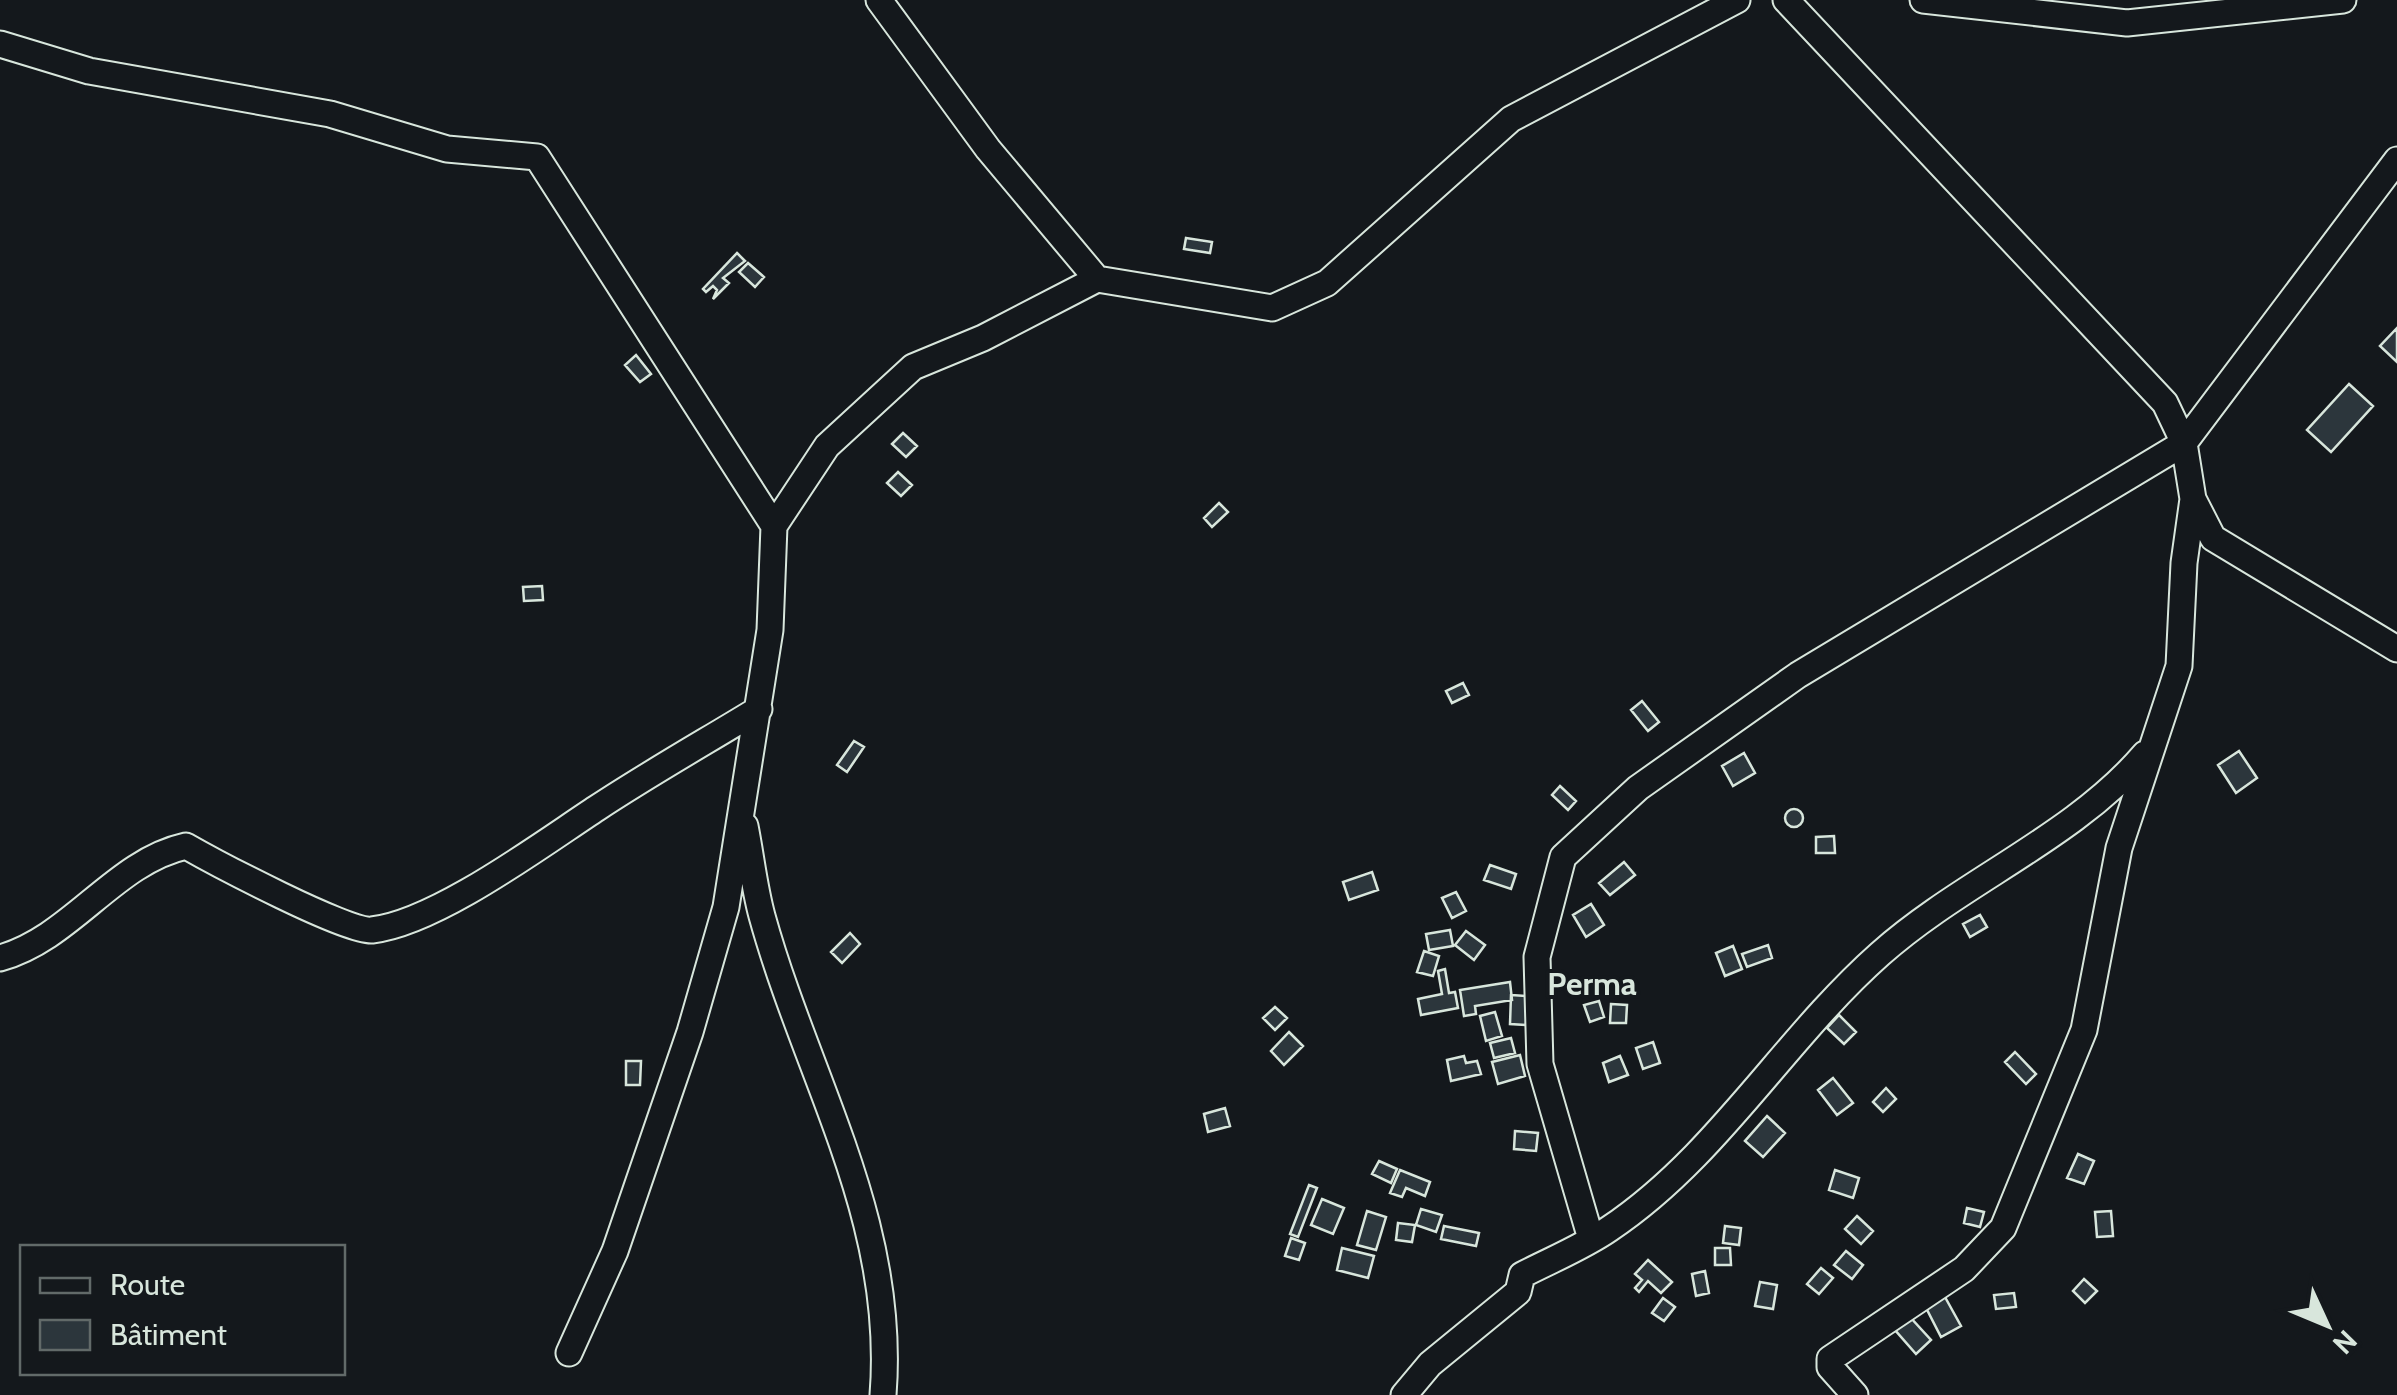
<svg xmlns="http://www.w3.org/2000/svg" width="2397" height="1395" viewBox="0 0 2397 1395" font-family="Cabin,sans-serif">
<rect width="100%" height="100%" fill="#14181c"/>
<path fill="#2c363c" stroke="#d8e6dc" stroke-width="2.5" d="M1186,238L1212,242L1210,253L1184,249Z
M737,253L745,261L723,278L729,283L713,299L717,290L713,286L706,292L703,289Z
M748,263L764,277L755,287L739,272Z
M2397,328V362L2380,346Z
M636,355L651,374L640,382L625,365Z
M2349,384L2373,406L2331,452L2307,430Z
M903,433L917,446L906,457L892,444Z
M898,472L912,485L901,496L887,483Z
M1219,503L1228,512L1212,527L1204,518Z
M542,586L543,600L524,601L523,587Z
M1463,683L1469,695L1452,703L1446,691Z
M1642,701L1659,722L1648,731L1631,710Z
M854,741L864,747L847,772L837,765Z
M2239,751L2257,778L2236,793L2218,765Z
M1744,753L1755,773L1733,786L1722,766Z
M1560,786L1576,801L1568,810L1552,795Z
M1785 818a9 9 0 1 1 18 0a9 9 0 1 1-18 0Z
M1834,836L1835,853H1816V837Z
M1624,862L1635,875L1610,895L1599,883Z
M1490,865L1516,874L1511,889L1484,880Z
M1372,872L1378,890L1349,900L1343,882Z
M1456,892L1466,911L1452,918L1442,898Z
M1591,904L1604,925L1586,937L1573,915Z
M1980,915L1987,927L1970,937L1963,924Z
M1450,930L1453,946L1429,950L1426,934Z
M1466,931L1485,945L1474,960L1455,945Z
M850,933L860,944L842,963L831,952Z
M1768,945L1772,958L1747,967L1742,954Z
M1733,946L1742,969L1725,976L1716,953Z
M1424,951L1439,956L1433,976L1417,972Z
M1445,969L1449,993L1455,992L1458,1008L1421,1015L1418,999L1442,994L1438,971Z
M1510,982L1512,1000L1475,1006L1476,1014L1464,1016L1460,990Z
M1511,995L1528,996L1526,1025L1510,1024Z
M1599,1001L1604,1017L1590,1022L1584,1005Z
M1611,1004L1627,1005L1626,1023H1610Z
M1275,1007L1287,1018L1275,1030L1263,1018Z
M1495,1012L1502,1036L1486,1041L1480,1016Z
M1839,1015L1856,1032L1844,1044L1827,1028Z
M1289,1032L1303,1046L1284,1065L1271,1051Z
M1511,1038L1515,1053L1494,1058L1490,1043Z
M1653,1042L1660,1063L1643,1069L1636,1048Z
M2015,1052L2036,1074L2026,1084L2005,1062Z
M1520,1055L1525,1076L1498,1084L1492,1062Z
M1464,1056L1466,1063L1477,1061L1481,1074L1451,1081L1447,1060Z
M1620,1056L1628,1075L1609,1082L1603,1063Z
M626,1061H641L640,1085H626Z
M1833,1078L1853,1103L1837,1115L1818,1090Z
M1886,1088L1896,1099L1883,1112L1873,1102Z
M1225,1108L1230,1126L1208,1132L1204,1114Z
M1767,1116L1785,1133L1763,1157L1745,1141Z
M1515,1131L1538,1133L1536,1151L1514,1149Z
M2078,1154L2094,1161L2084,1184L2067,1178Z
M1379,1161L1397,1169L1391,1183L1372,1174Z
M1400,1170L1430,1182L1425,1196L1406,1188L1402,1197L1390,1193Z
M1835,1170L1859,1178L1853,1198L1829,1190Z
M1309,1185L1317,1188L1298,1237L1290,1234Z
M1322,1199L1344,1208L1333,1234L1311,1225Z
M1967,1208L1984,1212L1980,1227L1964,1223Z
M1421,1209L1442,1215L1436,1232L1416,1225Z
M1367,1211L1386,1217L1376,1250L1357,1245Z
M2111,1211L2113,1236L2097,1237L2095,1212Z
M1857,1216L1873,1231L1861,1244L1845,1229Z
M1398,1223L1415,1225L1412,1242L1396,1240Z
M1444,1226L1479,1233L1476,1246L1441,1239Z
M1725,1226L1741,1228L1739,1245L1723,1243Z
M1291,1238L1305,1243L1299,1260L1285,1256Z
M1342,1248L1374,1256L1368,1278L1337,1270Z
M1715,1248H1730L1731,1265H1715Z
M1846,1251L1863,1265L1852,1279L1834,1265Z
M1648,1260L1672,1282L1661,1293L1648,1281L1639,1292L1635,1288L1642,1280L1635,1274Z
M1821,1268L1833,1278L1819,1294L1807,1284Z
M1705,1271L1709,1293L1696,1296L1692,1274Z
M2084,1279L2097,1291L2085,1303L2073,1291Z
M1760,1282L1777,1285L1773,1309L1755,1306Z
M1940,1288L1961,1326L1941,1337L1921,1298Z
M2014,1293L2016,1307L1996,1309L1994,1295Z
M1663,1298L1675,1307L1664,1321L1652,1313Z
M1910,1317L1931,1340L1916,1354L1895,1330Z"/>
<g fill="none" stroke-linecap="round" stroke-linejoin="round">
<defs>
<path id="minor" d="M879,0L988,149L1097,279L1272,308L1327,283L1511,119L1737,0
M1786,0L2165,403L2184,443L2193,499L2213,538L2397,649
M1923,0L2127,23L2343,0
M0,44L89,71L330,114L447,149L537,157L774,526
M745,826C751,856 754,887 762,916C807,1079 897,1219 883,1395
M0,958C72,938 114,862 186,846C214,862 348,933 372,930C436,923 542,844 597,808C650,773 705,742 759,709
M1591,1239L1540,1064L1537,957L1563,857L1638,788L1798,675L2184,443L2397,160
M569,1353L615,1251L690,1032L726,907L770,630L774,526L827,446L913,367L983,338L1097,279
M1404,1395L1430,1364L1518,1292L1522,1275C1551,1260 1583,1247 1609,1229C1717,1157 1784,1039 1880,954C1962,881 2073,838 2145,754
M1855,1395L1830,1367V1359L1964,1269L2003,1228L2084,1030L2119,848L2179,666L2184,563L2193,499"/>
</defs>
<use href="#minor" stroke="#d8e6dc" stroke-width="29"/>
<use href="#minor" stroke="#14181c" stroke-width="25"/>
</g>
<g text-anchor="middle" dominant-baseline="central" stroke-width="8" stroke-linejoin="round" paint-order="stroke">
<g font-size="32" font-weight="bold" fill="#d8e6dc" stroke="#14181c">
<text x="1592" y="983">Perma</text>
</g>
</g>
<rect x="20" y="1245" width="325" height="130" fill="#14181c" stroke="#626a69" stroke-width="2.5"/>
<rect x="40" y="1278" width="50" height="15" fill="#14181c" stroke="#626a69" stroke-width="2.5"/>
<text x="110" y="1295" font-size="30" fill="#d8e6dc">Route</text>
<rect x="40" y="1320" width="50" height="30" fill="#2c363c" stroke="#626a69" stroke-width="2.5"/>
<text x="110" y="1345" font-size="30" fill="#d8e6dc">Bâtiment</text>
<g transform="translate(2327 1325) rotate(134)" stroke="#14181c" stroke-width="8" paint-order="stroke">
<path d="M0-8L18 38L0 25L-18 38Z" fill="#d8e6dc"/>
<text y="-15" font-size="28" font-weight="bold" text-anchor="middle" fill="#d8e6dc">N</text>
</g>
</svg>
